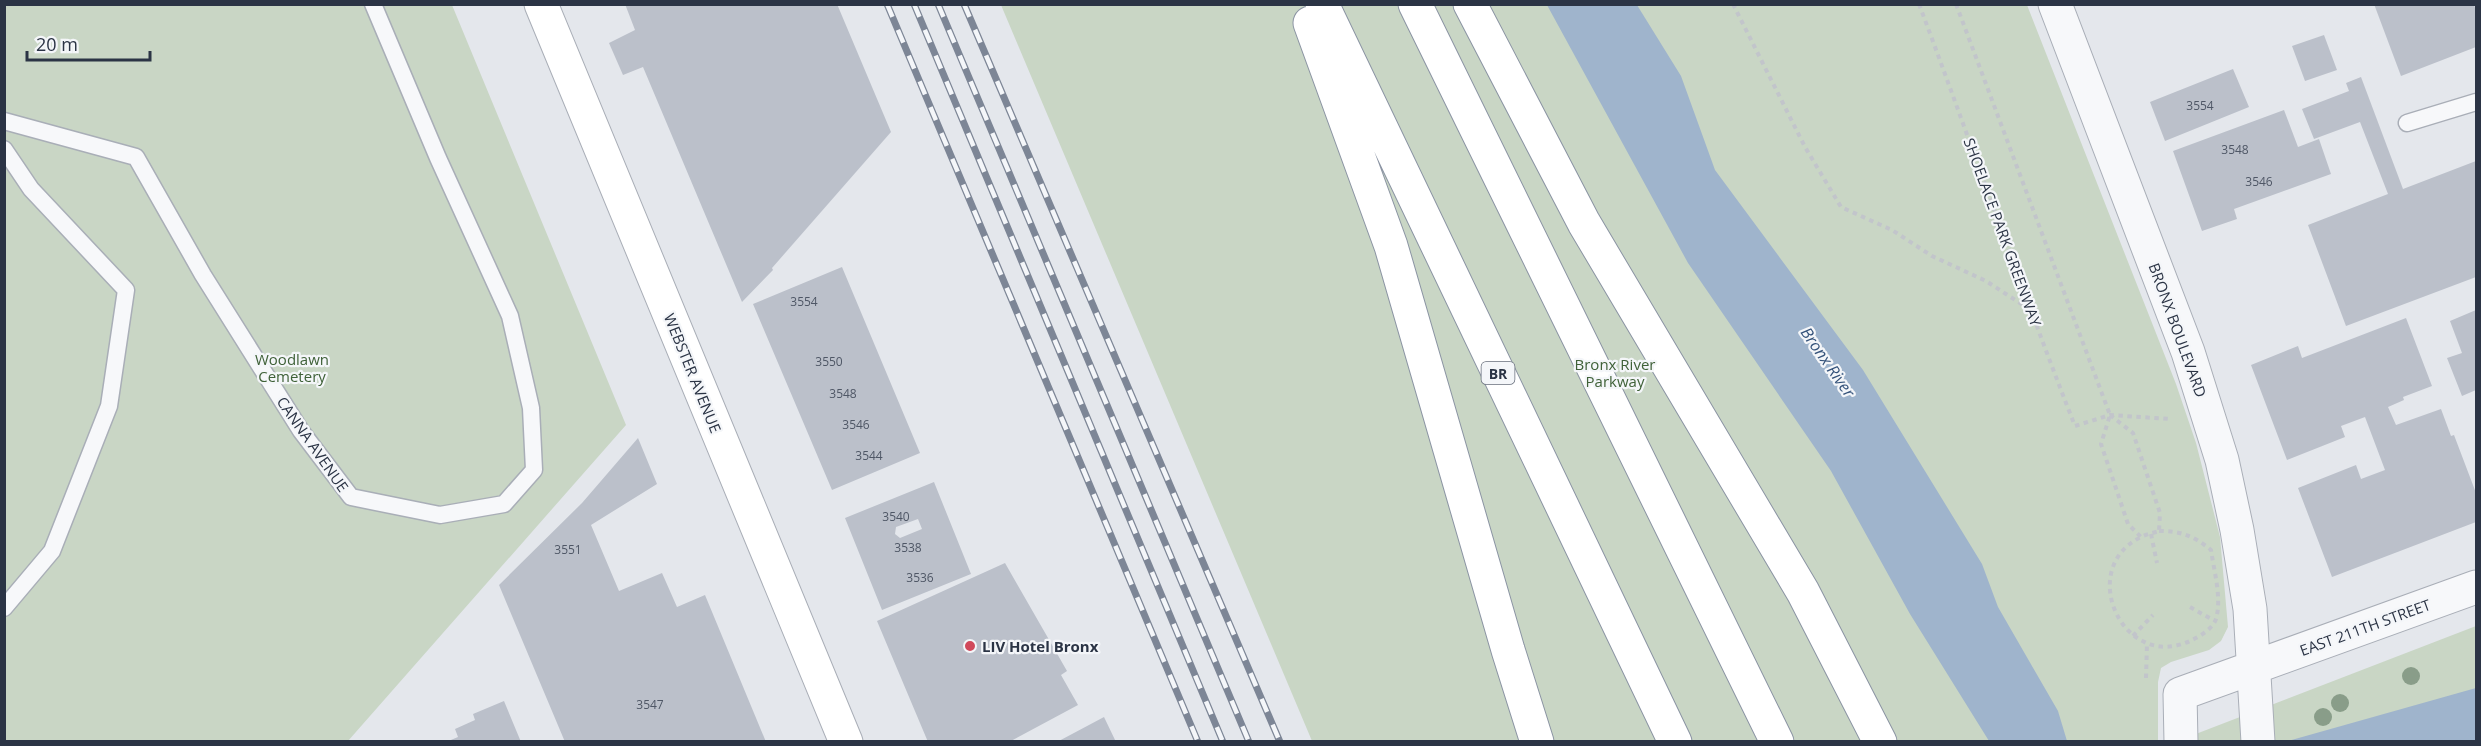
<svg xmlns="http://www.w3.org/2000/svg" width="2481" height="746" viewBox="0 0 2481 746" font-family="'Open Sans',sans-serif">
<rect width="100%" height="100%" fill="#e4e7ec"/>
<path fill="#c9d6c5" d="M4,5H452L626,425L348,741H5Z
M1001,5H2027L2176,384L2196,443L2220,537L2228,627L2221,641L2209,650L2171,662L2161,668L2158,682V741H1312Z
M2476,626V741L2175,742Z"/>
<path fill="#9fb4cc" d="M1547,5H1637L1681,76L1715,170L1863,370L1982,564L1998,607L2058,711L2067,741H1989L1910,614L1831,471L1688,263Z
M2476,688V741H2288Z"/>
<path fill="#bbc0ca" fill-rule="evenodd" d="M625,4H837L891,132L772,268L773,270L742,302L643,67L623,75L609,43L635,30Z
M2374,4H2474L2476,12V47L2401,76Z
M2324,35L2337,70L2305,81L2292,46Z
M2233,69L2249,107L2165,141L2150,102Z
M2361,77L2403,189L2476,161V277L2346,326L2308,225L2388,194L2360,122L2314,139L2302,109L2349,91L2346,83Z
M2284,110L2298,147L2319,139L2331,174L2234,209L2237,219L2202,231L2173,151Z
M842,267L920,453L832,490L753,304Z
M2476,310V390L2462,396L2447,358L2462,353L2450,321Z
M2406,318L2432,386L2403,397L2404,400L2388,407L2396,425L2441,409L2451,436L2454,435L2476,493V522L2332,577L2298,488L2356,465L2361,479L2385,470L2365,417L2341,426L2345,437L2287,460L2251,365L2298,346L2302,358Z
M638,438L657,484L591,525L619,591L662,573L677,607L705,595L766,742H565L499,585L582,503Z
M934,482L971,574L882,610L845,518ZM918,519L922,529L900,538L895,534L896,527Z
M1005,563L1067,671L1061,675L1078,705L1009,742H928L877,621Z
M504,701L521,742H446L458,737L455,729L475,720L473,714Z
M1104,717L1116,742H1057Z"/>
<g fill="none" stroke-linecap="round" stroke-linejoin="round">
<defs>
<path id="service" d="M4,121L136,157L203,275L301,431L351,497L440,515L504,504L534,470L531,408L510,316L438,158L373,4
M2407,123L2476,102
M4,149L31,189L126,290L109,406L52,551L4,608"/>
<path id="minor" d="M2055,4L2188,352L2222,460L2237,530L2250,609L2258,742
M2181,742L2180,694L2476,587"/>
<path id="secondary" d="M541,4L846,742"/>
<path id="motorway" d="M1322,4L1675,742
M1415,4L1777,742
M1470,4L1584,223L1803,592L1880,742
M1310,23L1391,246L1508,650L1537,742"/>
</defs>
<use href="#service" stroke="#a9aeb7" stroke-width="19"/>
<use href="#minor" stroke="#a9aeb7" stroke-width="35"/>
<use href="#secondary" stroke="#a9aeb7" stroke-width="35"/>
<use href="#motorway" stroke="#8b94a3" stroke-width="35"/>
<path stroke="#c2c5cb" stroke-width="4" stroke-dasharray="4.5 4.5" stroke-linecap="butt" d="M1733,4L1805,147L1841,207L1892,230L1932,256L1986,281L2029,309
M1919,4C1972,145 2020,286 2075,426L2110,415L2170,419
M1956,4L2110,415L2101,444L2128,524L2141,537
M2110,415L2133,433L2160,513L2159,531
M2159,531C2181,531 2194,536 2211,550C2214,571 2222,598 2216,619C2213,628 2201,636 2192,640C2124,674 2075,569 2141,537C2147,534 2153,533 2159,531Z
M2151,534L2157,563
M2190,607L2213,620
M2133,636L2153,615
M2146,678L2147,643"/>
<use href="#service" stroke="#f7f8fa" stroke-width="16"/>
<use href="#minor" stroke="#f7f8fa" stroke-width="33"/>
<use href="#secondary" stroke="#fff" stroke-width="33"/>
<use href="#motorway" stroke="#fff" stroke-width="33"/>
<defs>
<path id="rail" d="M887,4L1198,742
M914,4L1223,742
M938,4L1249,742
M964,4L1280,742"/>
</defs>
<use href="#rail" stroke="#7d8696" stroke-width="7"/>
<use href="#rail" stroke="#f4f6f9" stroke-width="4.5" stroke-dasharray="14" stroke-linecap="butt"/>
</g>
<g fill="#899d89">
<circle cx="2411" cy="676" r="9"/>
<circle cx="2340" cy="703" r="9"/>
<circle cx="2323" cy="717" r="9"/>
</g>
<circle fill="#d1495b" stroke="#f4f6f9" stroke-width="2" cx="970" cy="646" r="6"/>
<g text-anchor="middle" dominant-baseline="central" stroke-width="4.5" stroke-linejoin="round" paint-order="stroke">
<g font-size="12" fill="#4f5766">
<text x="2200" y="105">3554</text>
<text x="2235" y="149">3548</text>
<text x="2259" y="181">3546</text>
<text x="804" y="301">3554</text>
<text x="829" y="361">3550</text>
<text x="843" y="393">3548</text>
<text x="856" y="424">3546</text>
<text x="869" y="455">3544</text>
<text x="896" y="516">3540</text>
<text x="908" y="547">3538</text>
<text x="568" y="549">3551</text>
<text x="920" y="577">3536</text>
<text x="650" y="704">3547</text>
</g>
<rect fill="#f4f6f9" stroke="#676e7b" stroke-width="1.5" x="1481.5" y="362" width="33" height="22" rx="4.5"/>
<g font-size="14" font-weight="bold" fill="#2b3445">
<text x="1498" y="373">BR</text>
</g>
<g font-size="15" fill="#2b3445" stroke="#f4f6f9">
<text transform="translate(2003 232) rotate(70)">SHOELACE PARK GREENWAY</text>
<text transform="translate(2178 330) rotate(70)">BRONX BOULEVARD</text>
<text transform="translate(693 373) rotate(68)">WEBSTER AVENUE</text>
<text transform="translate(313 444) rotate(55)">CANNA AVENUE</text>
<text transform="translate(2365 627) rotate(-20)">EAST 211TH STREET</text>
</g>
<g font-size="15" fill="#3f6138" stroke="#f4f6f9">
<text x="292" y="359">Woodlawn<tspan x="292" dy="17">Cemetery</tspan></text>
<text x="1615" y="364">Bronx River<tspan x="1615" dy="17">Parkway</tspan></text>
</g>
<g font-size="15" font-weight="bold" fill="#2b3445" stroke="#f4f6f9" text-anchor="start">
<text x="982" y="646">LIV Hotel Bronx</text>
</g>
<g font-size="16" font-style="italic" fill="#34527a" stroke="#f4f6f9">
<text transform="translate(1828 362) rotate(55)">Bronx River</text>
</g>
</g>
<rect width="2481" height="746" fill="none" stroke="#2b3445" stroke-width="12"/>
<path d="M27 51v9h123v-9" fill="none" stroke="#2b3445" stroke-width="3"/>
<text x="36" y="51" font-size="18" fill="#2b3445" stroke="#f4f6f9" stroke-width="4.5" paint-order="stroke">20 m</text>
</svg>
